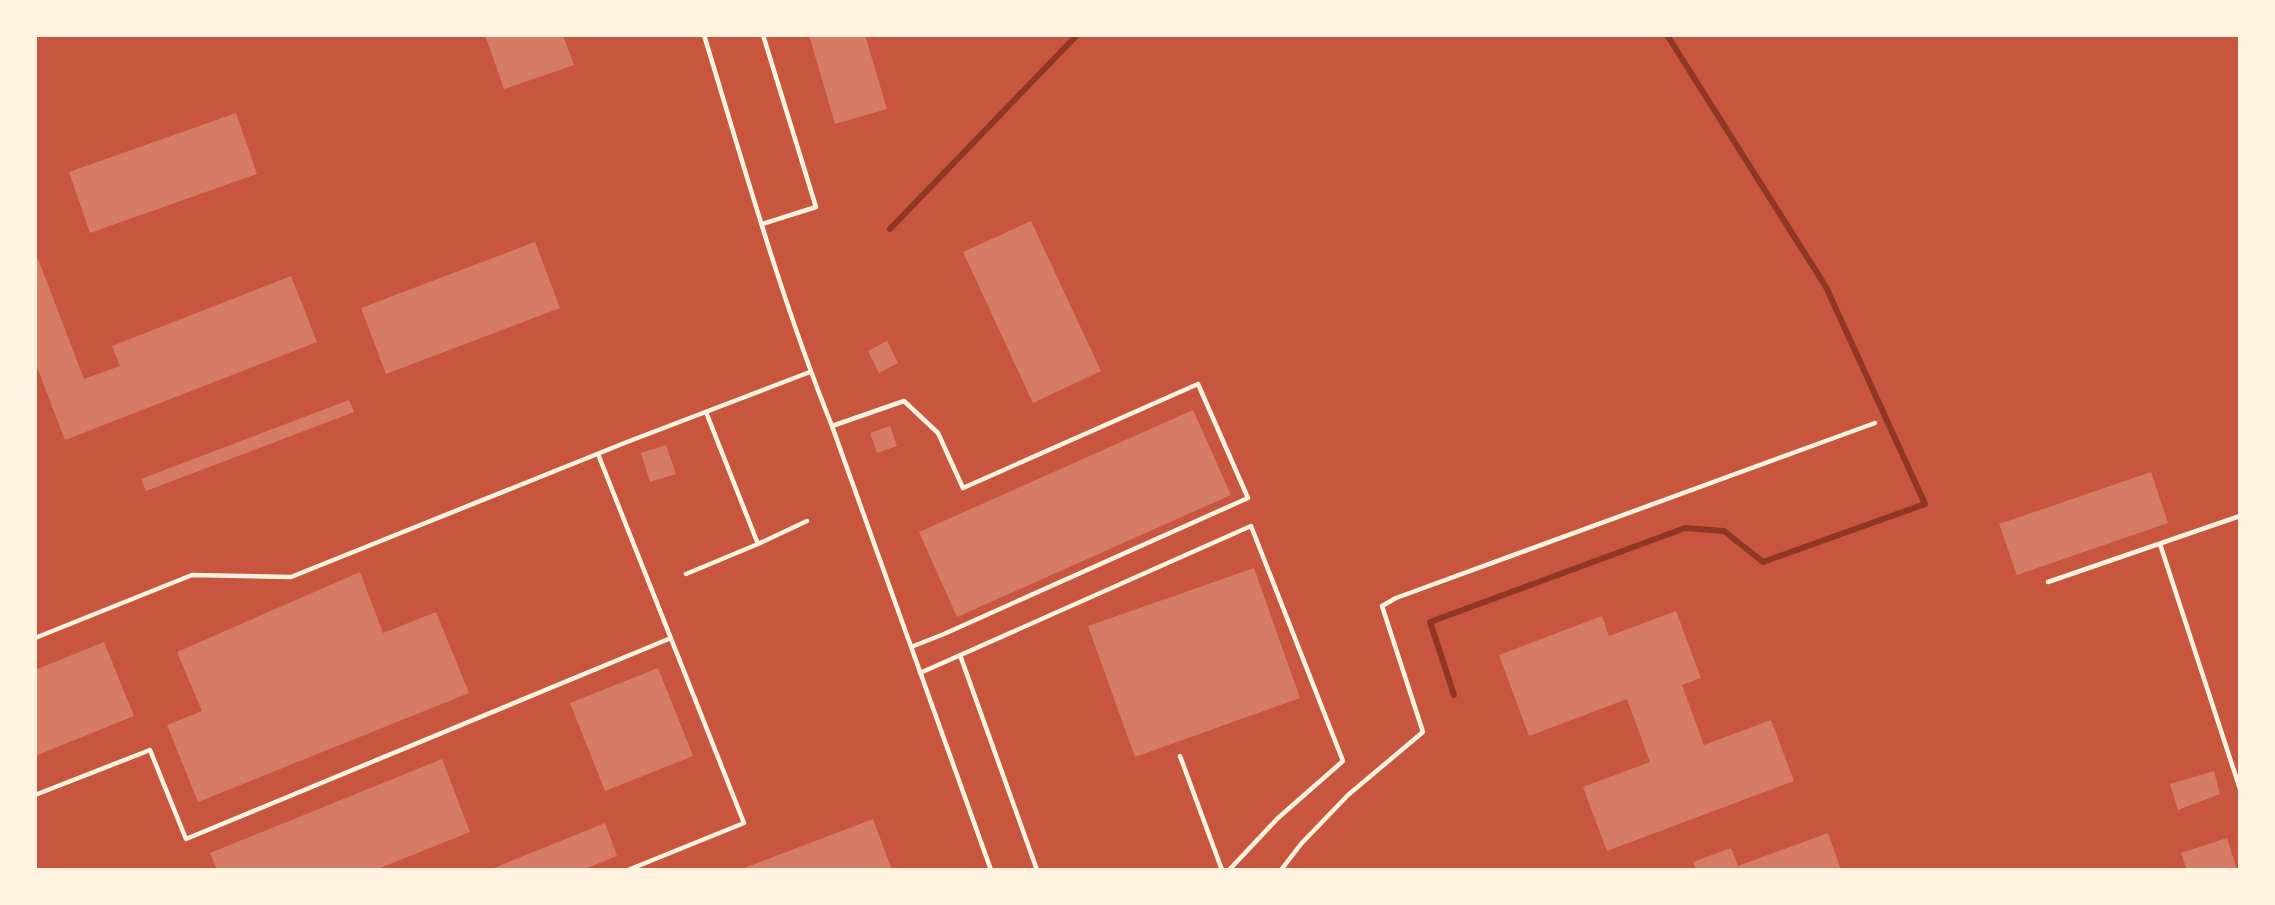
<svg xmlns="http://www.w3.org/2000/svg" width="2275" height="905" viewBox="0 0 2275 905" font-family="'DM Sans',sans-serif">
<rect width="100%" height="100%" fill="#c8553d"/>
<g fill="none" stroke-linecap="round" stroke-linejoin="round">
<path stroke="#8f3625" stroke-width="6" d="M890,229L1077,35
M1454,695L1430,622L1685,528L1724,531L1763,562L1925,504L1826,287L1667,35"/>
</g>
<path fill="#d67c66" d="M485,35H563L574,65L504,89Z
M809,35H865L887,109L835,124Z
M236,113L257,174L90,233L69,172Z
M1031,221L1101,371L1033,403L963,252Z
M535,242L560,308L386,374L361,308Z
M38,259L84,379L120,366L112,346L291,276L317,342L65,440L35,362V260Z
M887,341L898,363L879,373L868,351Z
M349,400L354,412L146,491L141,479Z
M1193,410L1231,495L957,617L919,532Z
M890,426L897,446L877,453L870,433Z
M666,445L676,474L650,482L641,453Z
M2151,472L2168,523L2017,575L1999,524Z
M1254,568L1300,698L1135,757L1088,626Z
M360,572L383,633L436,612L469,693L198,802L167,725L202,711L177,652Z
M1676,611L1701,678L1682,685L1704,745L1771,720L1794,781L1607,851L1583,787L1650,762L1627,699L1529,736L1499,655L1602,616L1609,636Z
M104,642L134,716L35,756V670Z
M658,668L693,756L605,791L570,703Z
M442,759L470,832L375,870H217L210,853Z
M2214,771L2220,794L2178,810L2170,784Z
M873,819L892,870H739Z
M605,823L617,856L582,870H489Z
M1828,833L1841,870H1696L1693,862L1731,848L1738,866Z
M2227,838L2237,870H2187L2181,853Z"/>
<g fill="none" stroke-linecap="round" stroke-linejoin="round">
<path stroke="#fff3e0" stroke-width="4.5" d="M704,35C744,166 781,299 832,426L991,870
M762,224L816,207L763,35
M706,412L758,544L807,521
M832,426L904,401L938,433L963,488L1198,384L1248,498L944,634L911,647
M598,454L744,823L628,870
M2160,544L2240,789
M686,574L758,544
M2048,582L2240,516
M35,638L192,575L291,577L627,442L810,372
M960,655L1037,870
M920,673L1251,526L1343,761L1278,818L1229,870
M1180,756L1222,870
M35,795L150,750L186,839L671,638
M1281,870L1301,844L1348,795L1423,732L1382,606L1396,598L1875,423"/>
</g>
<rect width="2275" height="905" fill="none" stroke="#fff3e0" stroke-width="74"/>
</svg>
